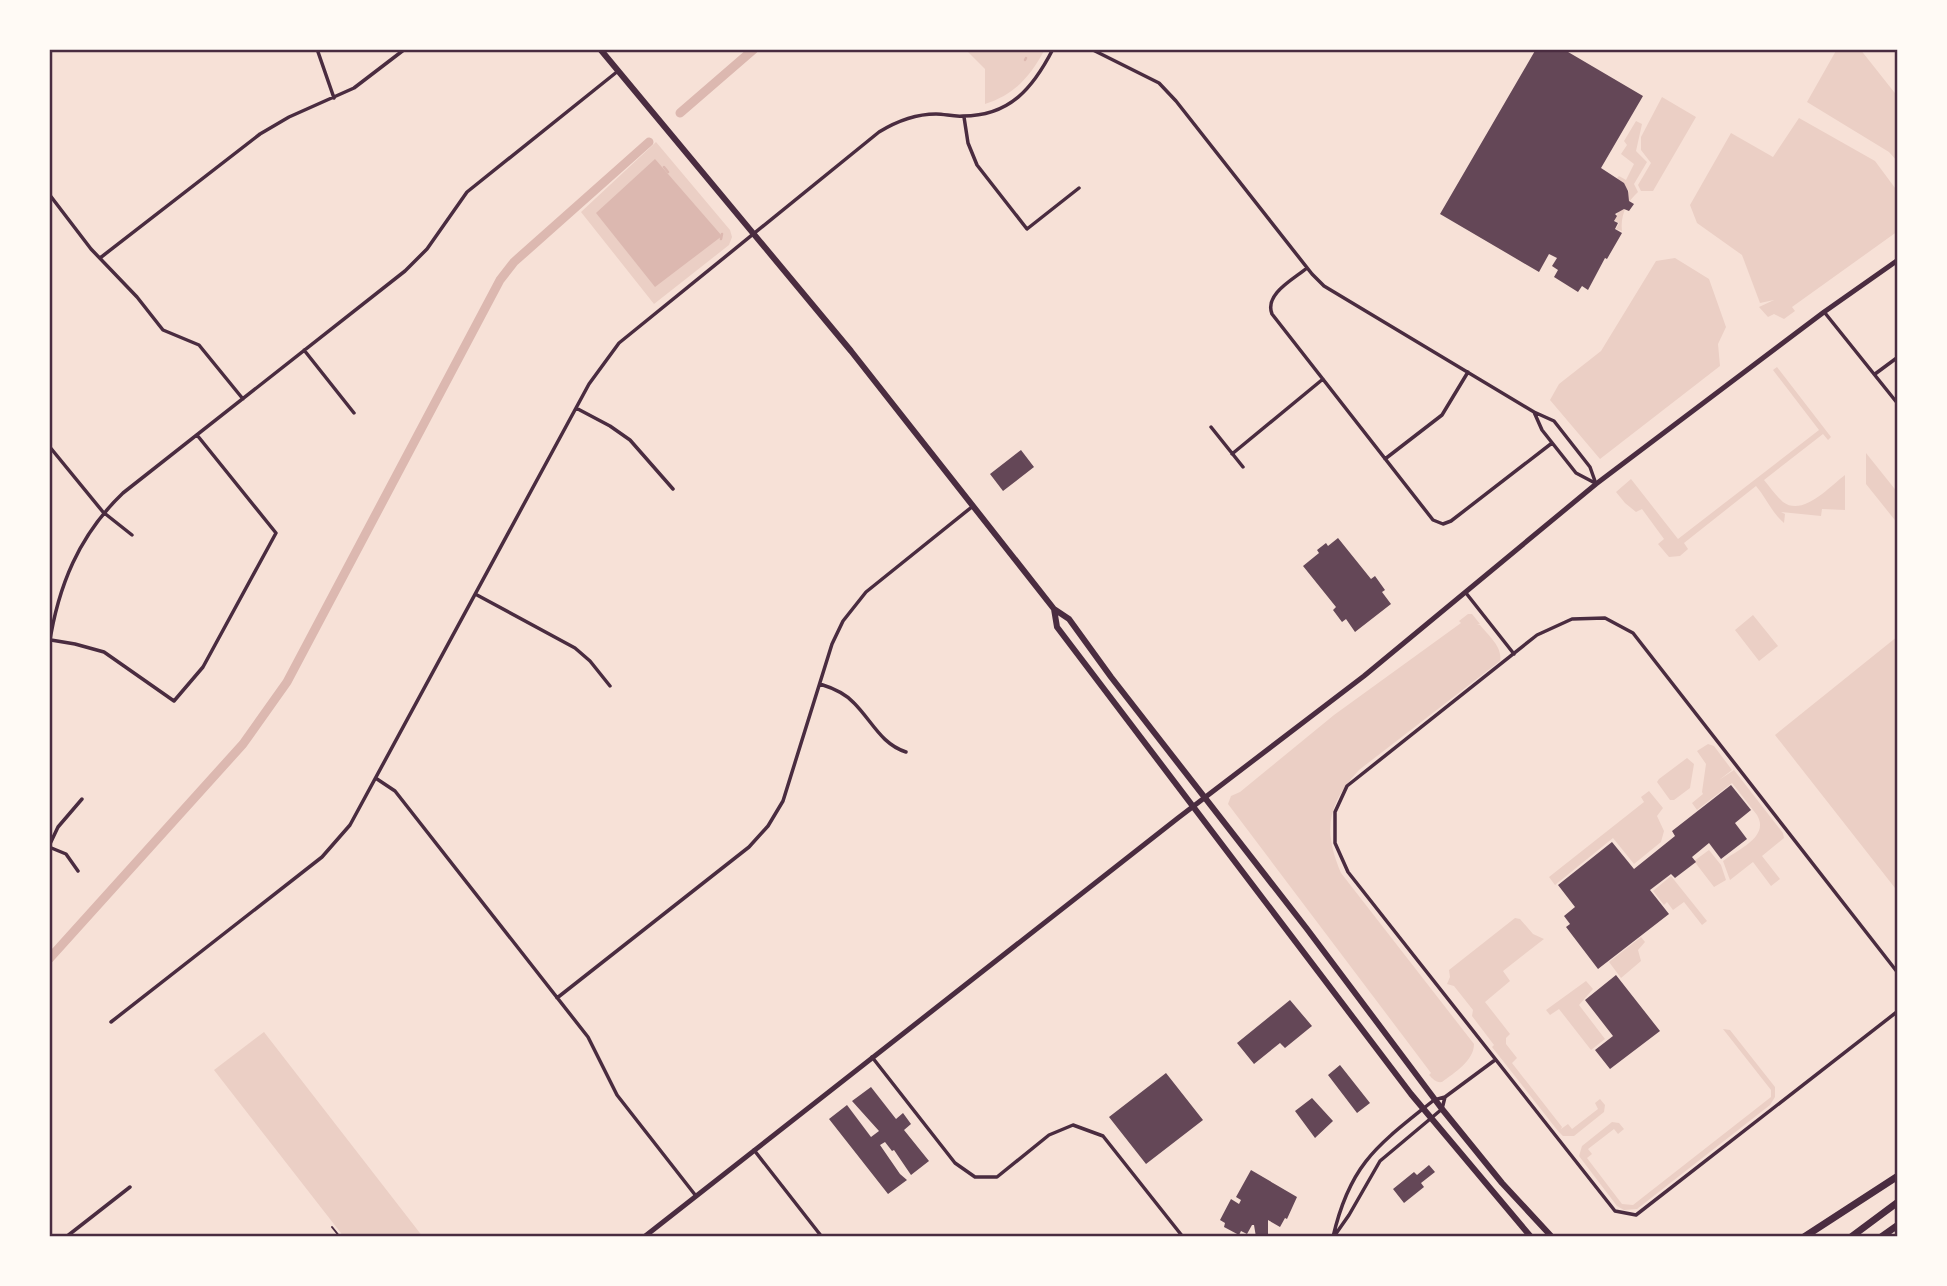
<svg xmlns="http://www.w3.org/2000/svg" width="1947" height="1286" viewBox="0 0 1947 1286" font-family="'Space Grotesk',sans-serif">
<rect width="100%" height="100%" fill="#f7e1d7"/>
<path fill="#ebcfc5" d="M965,49H1045C1030,77 1015,94 985,104V69Z
M1837,49H1860L1898,97V162L1889,152L1807,102Z
M1662,97L1696,117L1653,191H1641L1638,185L1651,163L1641,150V137Z
M1799,118L1875,161L1898,192V231L1792,307L1795,311L1784,319L1774,314L1768,317L1759,307L1774,300L1760,303L1742,255L1697,223L1690,205L1731,133L1773,157Z
M1636,121L1642,124L1636,151L1647,162L1634,184L1638,192C1627,202 1620,215 1622,231L1616,229L1619,223L1614,220L1629,191L1617,178L1619,176L1626,180L1634,164L1621,154L1627,145L1624,141Z
M656,142L730,230L732,237L729,245L654,304L581,212Z
M1675,258L1709,279L1726,327L1718,344L1720,366L1600,459L1550,400L1559,384L1601,351L1656,261Z
M1777,367L1831,437L1828,440L1823,434L1764,480C1770,487 1776,496 1783,502C1803,517 1829,487 1845,475V510L1822,509L1821,516L1781,512L1785,514L1784,523C1772,513 1767,499 1756,486L1684,543L1688,549L1680,556L1669,557L1658,544L1664,539L1642,509L1636,512L1625,503L1616,492L1631,479L1678,539L1819,430L1773,370Z
M1866,453L1898,493V524L1866,484Z
M1468,614H1472L1480,624L1477,625H1480C1488,635 1503,647 1500,661L1359,770C1327,804 1323,831 1341,873L1474,1044C1474,1061 1454,1073 1442,1082C1436,1083 1433,1079 1429,1075L1431,1073L1228,804L1231,796L1240,792L1334,715L1461,623L1459,621Z
M1753,615L1778,646L1759,661L1735,630Z
M1898,636V885L1895,888L1775,735Z
M1708,744L1714,746L1732,770L1719,780L1734,770L1783,833L1784,838L1762,856L1780,879L1771,886L1753,862L1730,880L1723,861C1738,849 1770,837 1757,815L1732,783L1697,810L1692,803L1703,794L1702,792L1706,764L1697,751Z
M1687,758L1694,764L1690,788L1674,800H1670L1657,782L1659,779Z
M1649,791L1663,808L1657,816L1664,831L1661,842L1634,864L1613,838L1555,885L1549,877L1644,802L1641,797Z
M1709,850L1721,865L1726,880L1714,887L1694,861Z
M1671,876L1707,921L1702,925L1684,902L1673,910L1667,902L1664,905L1653,891Z
M1515,918L1520,919L1533,934L1544,939L1503,971L1510,981L1485,1002L1510,1034L1506,1038V1044L1517,1058L1512,1063L1562,1127L1561,1129L1568,1124L1572,1129L1598,1109L1595,1103L1600,1099L1605,1105L1604,1112L1574,1136H1563L1558,1131L1492,1047L1494,1045L1472,1016L1473,1010L1454,986L1447,984L1450,977L1449,970Z
M1641,937L1645,942L1638,950L1641,961L1621,978L1609,962Z
M1586,981L1593,989L1579,1005L1605,1039L1591,1050L1559,1009L1550,1015L1546,1010Z
M1723,1029L1730,1030L1775,1087V1097L1770,1105L1637,1209L1624,1210L1617,1206L1579,1156L1582,1146L1612,1122L1619,1123L1624,1129L1618,1134L1614,1129L1588,1149L1592,1154L1587,1158L1622,1204L1633,1205L1771,1097V1090Z
M264,1032L423,1237H344L214,1070Z"/>
<path fill="#dcb8b0" d="M655,159L722,236L655,287L596,213Z"/>
<g fill="none" stroke-linecap="round" stroke-linejoin="round">
<path stroke="#dcb8b0" stroke-width="2.5" d="M1025,60L1026,58
M664,167L668,172
M721,239L722,234"/>
<path stroke="#dcb8b0" stroke-width="9" d="M680,113L754,49
M49,959L243,744L287,682L500,280L514,262L649,142"/>
</g>
<path fill="#644757" d="M1536,49H1563L1643,96L1601,168L1624,183L1628,191L1629,201L1634,204L1629,211L1624,209L1615,214L1617,216L1614,221L1618,223L1615,229L1622,233L1607,259L1605,258L1588,290L1582,286L1578,292L1554,277L1558,270L1552,266L1557,258L1549,254L1539,272L1440,214Z
M1021,450L1034,467L1003,491L990,474Z
M1338,538L1371,579L1375,576L1385,590L1382,592L1391,604L1355,632L1346,619L1342,622L1333,610L1336,607L1303,566L1319,553L1317,550L1326,543L1328,546Z
M1731,785L1751,810L1735,823L1747,839L1721,859L1709,843L1692,857L1696,862L1675,878L1671,874L1650,890L1669,914L1598,969L1566,927L1570,924L1564,916L1575,907L1558,885L1612,842L1634,869L1675,836L1672,831Z
M1616,975L1660,1031L1610,1069L1595,1050L1613,1036L1585,1000Z
M1290,1000L1312,1026L1285,1048L1280,1043L1254,1064L1237,1043Z
M1340,1065L1370,1103L1357,1113L1328,1075Z
M1166,1073L1203,1120L1146,1164L1109,1117Z
M871,1087L896,1119L903,1113L911,1124L904,1130L929,1161L911,1175L894,1150L892,1151L885,1142L880,1145L900,1174L907,1180L888,1194L829,1119L847,1105L871,1137L879,1131L852,1101Z
M1312,1098L1333,1121L1315,1138L1295,1111Z
M1429,1165L1435,1172L1421,1183L1424,1187L1404,1203L1393,1189L1414,1172L1417,1175Z
M1251,1170L1297,1197L1287,1219L1285,1218L1280,1227L1268,1220V1237H1256L1254,1225H1252L1247,1234L1241,1231L1239,1235L1224,1227L1225,1223L1220,1220L1231,1199L1239,1204L1241,1200L1236,1197Z"/>
<g fill="none" stroke-linecap="round" stroke-linejoin="round">
<path stroke="#4a2c40" stroke-width="2" d="M332,1227L340,1237"/>
<path stroke="#4a2c40" stroke-width="3.5" d="M317,49L334,98
M1091,49L1159,83L1176,101L1312,274L1324,286L1534,412L1554,421L1590,467L1596,484
M964,117L968,143L977,165L1027,229L1079,188
M49,194L91,249L137,297L159,325L163,330L199,345L243,399
M100,258L260,134L289,117L354,88L405,49
M1307,268C1294,279 1264,294 1272,314L1433,520L1443,524L1451,521L1552,443
M1825,313L1898,404
M304,350L354,413
M1875,374L1898,357
M576,408L610,426L630,440L673,489
M1534,412L1542,430L1576,473L1595,483
M1211,427L1243,467
M49,446L103,512L132,535
M1232,454L1323,379
M1385,459L1442,415L1468,372
M1466,593L1514,654
M477,595L575,648L590,661L610,686
M51,640L75,644L104,652L174,701L203,667L276,533L197,435
M49,646C58,586 79,535 123,493L405,271L427,249L467,192L618,71
M820,684C833,688 845,693 854,703C872,721 881,744 906,752
M377,779L395,791L588,1037L617,1095L696,1196
M49,846L58,827L82,799
M49,847L66,854L78,871
M1898,973L1633,633L1605,618L1572,619L1537,635L1347,786L1335,812V843L1348,872L1615,1211L1636,1215L1898,1011
M557,998L749,847L768,826L783,801L832,644L843,621L866,592L973,506
M111,1022L322,857L350,825L589,384L619,343L879,132C897,121 915,114 936,114C945,114 954,117 963,116C1010,116 1033,88 1053,49
M872,1057L955,1163L975,1177H997L1049,1135L1073,1125L1103,1136L1183,1237
M754,1150L822,1237
M1335,1235L1349,1215L1380,1161L1442,1109L1445,1097
M66,1237L130,1187
M1333,1237C1350,1163 1378,1145 1434,1100L1445,1097L1495,1060"/>
<path stroke="#4a2c40" stroke-width="5" d="M644,1237L1178,818L1364,676L1596,484L1824,312L1898,260"/>
<path stroke="#4a2c40" stroke-width="6" d="M600,49L851,351L1054,609L1069,619L1111,677L1307,929L1442,1109L1502,1183L1552,1237
M1054,609L1057,627L1411,1094L1531,1237"/>
<path stroke="#4a2c40" stroke-width="7" d="M1804,1237L1898,1176
M1851,1237L1898,1202
M1881,1237L1898,1225"/>
</g>
<rect width="1947" height="1286" fill="none" stroke="#fffaf5" stroke-width="102"/>
<rect x="51" y="51" width="1845" height="1184" fill="none" stroke="#4a2c40" stroke-width="2.5"/>
</svg>
